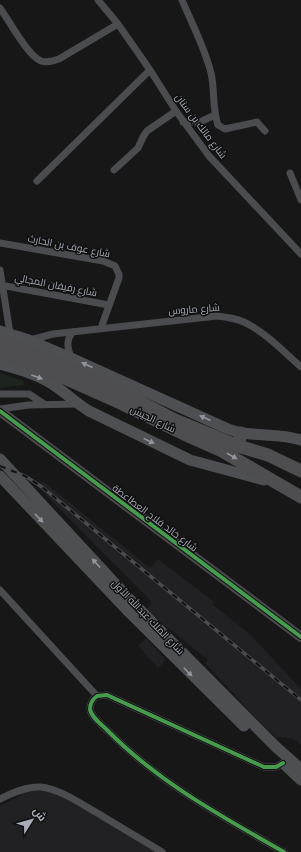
<svg xmlns="http://www.w3.org/2000/svg" width="301" height="852" viewBox="0 0 301 852" font-family="Mulish,Cairo,sans-serif">
<rect width="100%" height="100%" fill="#171717"/>
<path fill="#212123" d="M43,481L150,568L158,559L214,602L212,604L251,635L301,689V745L293,739L276,737L255,717L205,663L208,660L146,610L152,602L38,487Z
M146,638L166,660L158,668L138,646Z
M43,790L68,799L156,852H0V806L27,792Z"/>
<path fill="#1d241e" d="M0,373L24,381V385L0,388Z"/>
<g fill="none" stroke-linecap="round" stroke-linejoin="round">
<path stroke="#4b4c50" stroke-width="7" d="M98,0L118,24L150,70L176,111L209,156L301,254
M182,0C192,24 205,48 211,73C215,90 212,108 218,125L225,129L257,122L265,131
M0,8C9,20 27,55 41,61C47,63 53,61 59,59L118,24
M183,122H200L215,115
M114,170L138,148L143,137L147,131L176,111
M290,173L301,200
M37,181L150,70
M0,243L103,261L115,266L119,274V278L101,328
M0,270L10,333
M0,285L109,305
M30,340L53,334L217,316C226,317 235,318 244,322C265,332 283,351 301,367
M71,358C68,348 65,341 73,332
M0,394H29L44,404
M0,409L29,405L77,404
M0,590L97,696
M283,763L276,767H264L107,695L97,696C93,699 90,703 90,709C91,717 101,724 107,730C158,782 221,816 284,852
M0,799C12,793 27,786 41,787C62,790 81,804 99,814C120,827 141,839 162,852"/>
<path stroke="#4a4a4e" stroke-width="10" d="M0,411L301,637"/>
<path stroke="#4d4f52" stroke-width="11" d="M0,331L29,340L71,358L228,429C251,438 277,432 301,440
M0,364C17,369 37,374 52,384C65,392 76,403 89,411L190,460L264,480
M0,459L134,604L276,747L301,769
M0,476L127,610L244,726
M285,765L301,780"/>
<path stroke="#4e4e51" stroke-width="13" d="M0,341L56,363L119,391L175,420L238,446L268,455L301,471
M0,353L58,375L114,400L184,434L220,450L301,497
M238,446L241,433"/>
<defs>
<path id="rail" d="M0,466L25,476L42,487L301,700"/>
</defs>
<use href="#rail" stroke="#4b4c4f" stroke-width="3.5"/>
<use href="#rail" stroke="#111113" stroke-width="2" stroke-dasharray="6" stroke-linecap="butt"/>
<defs>
<path id="cycleway" d="M0,411L301,637
M283,763L276,767H264L107,695L97,696C93,699 90,703 90,709C91,717 101,724 107,730C158,782 221,816 284,852"/>
</defs>
<use href="#cycleway" stroke="#111113" stroke-width="6"/>
<use href="#cycleway" stroke="#469c4c" stroke-width="4"/>
</g>
<defs><path id="oneway-solid" d="M-6-.8H1V-3.2L6.5 0L1 3.2V.8H-6Z"/></defs>
<g fill="#91969e">
<use href="#oneway-solid" transform="translate(87 365) rotate(-156)"/>
<use href="#oneway-solid" transform="translate(37 377) rotate(20)"/>
<use href="#oneway-solid" transform="translate(205 418) rotate(-155)"/>
<use href="#oneway-solid" transform="translate(149 441) rotate(26)"/>
<use href="#oneway-solid" transform="translate(39 518) rotate(46)"/>
<use href="#oneway-solid" transform="translate(96 563) rotate(-133)"/>
<use href="#oneway-solid" transform="translate(188 672) rotate(45)"/>
</g>
<use fill="#92959e" href="#oneway-solid" transform="translate(232 456) rotate(29)"/>
<g text-anchor="middle" dominant-baseline="central" stroke-width="3" stroke-linejoin="round" paint-order="stroke">
<g font-size="10" fill="#a8adb8" stroke="#111113">
<text transform="translate(201 126) rotate(53)">شارع مالك بن سنان</text>
<text transform="translate(69 246) rotate(11)">شارع عوف بن الحارث</text>
<text transform="translate(56 285) rotate(11)">شارع رفيفان المجالي</text>
<text transform="translate(194 309) rotate(-4)">شارع ماروس</text>
<text transform="translate(153 419) rotate(26)">شارع الجيش</text>
<text transform="translate(155 518) rotate(37)">شارع خالد فلاح العطاعطة</text>
<text transform="translate(148 617) rotate(46)">شارع الملك عبدالله الأول</text>
</g>
</g>
<g transform="translate(32 820) rotate(53)" stroke="#111113" stroke-width="3" paint-order="stroke">
<path d="M0-3L7 15L0 10L-7 15Z" fill="#a8adb8"/>
<text y="-6" font-size="11" font-weight="bold" text-anchor="middle" fill="#a8adb8">ش</text>
</g>
</svg>
